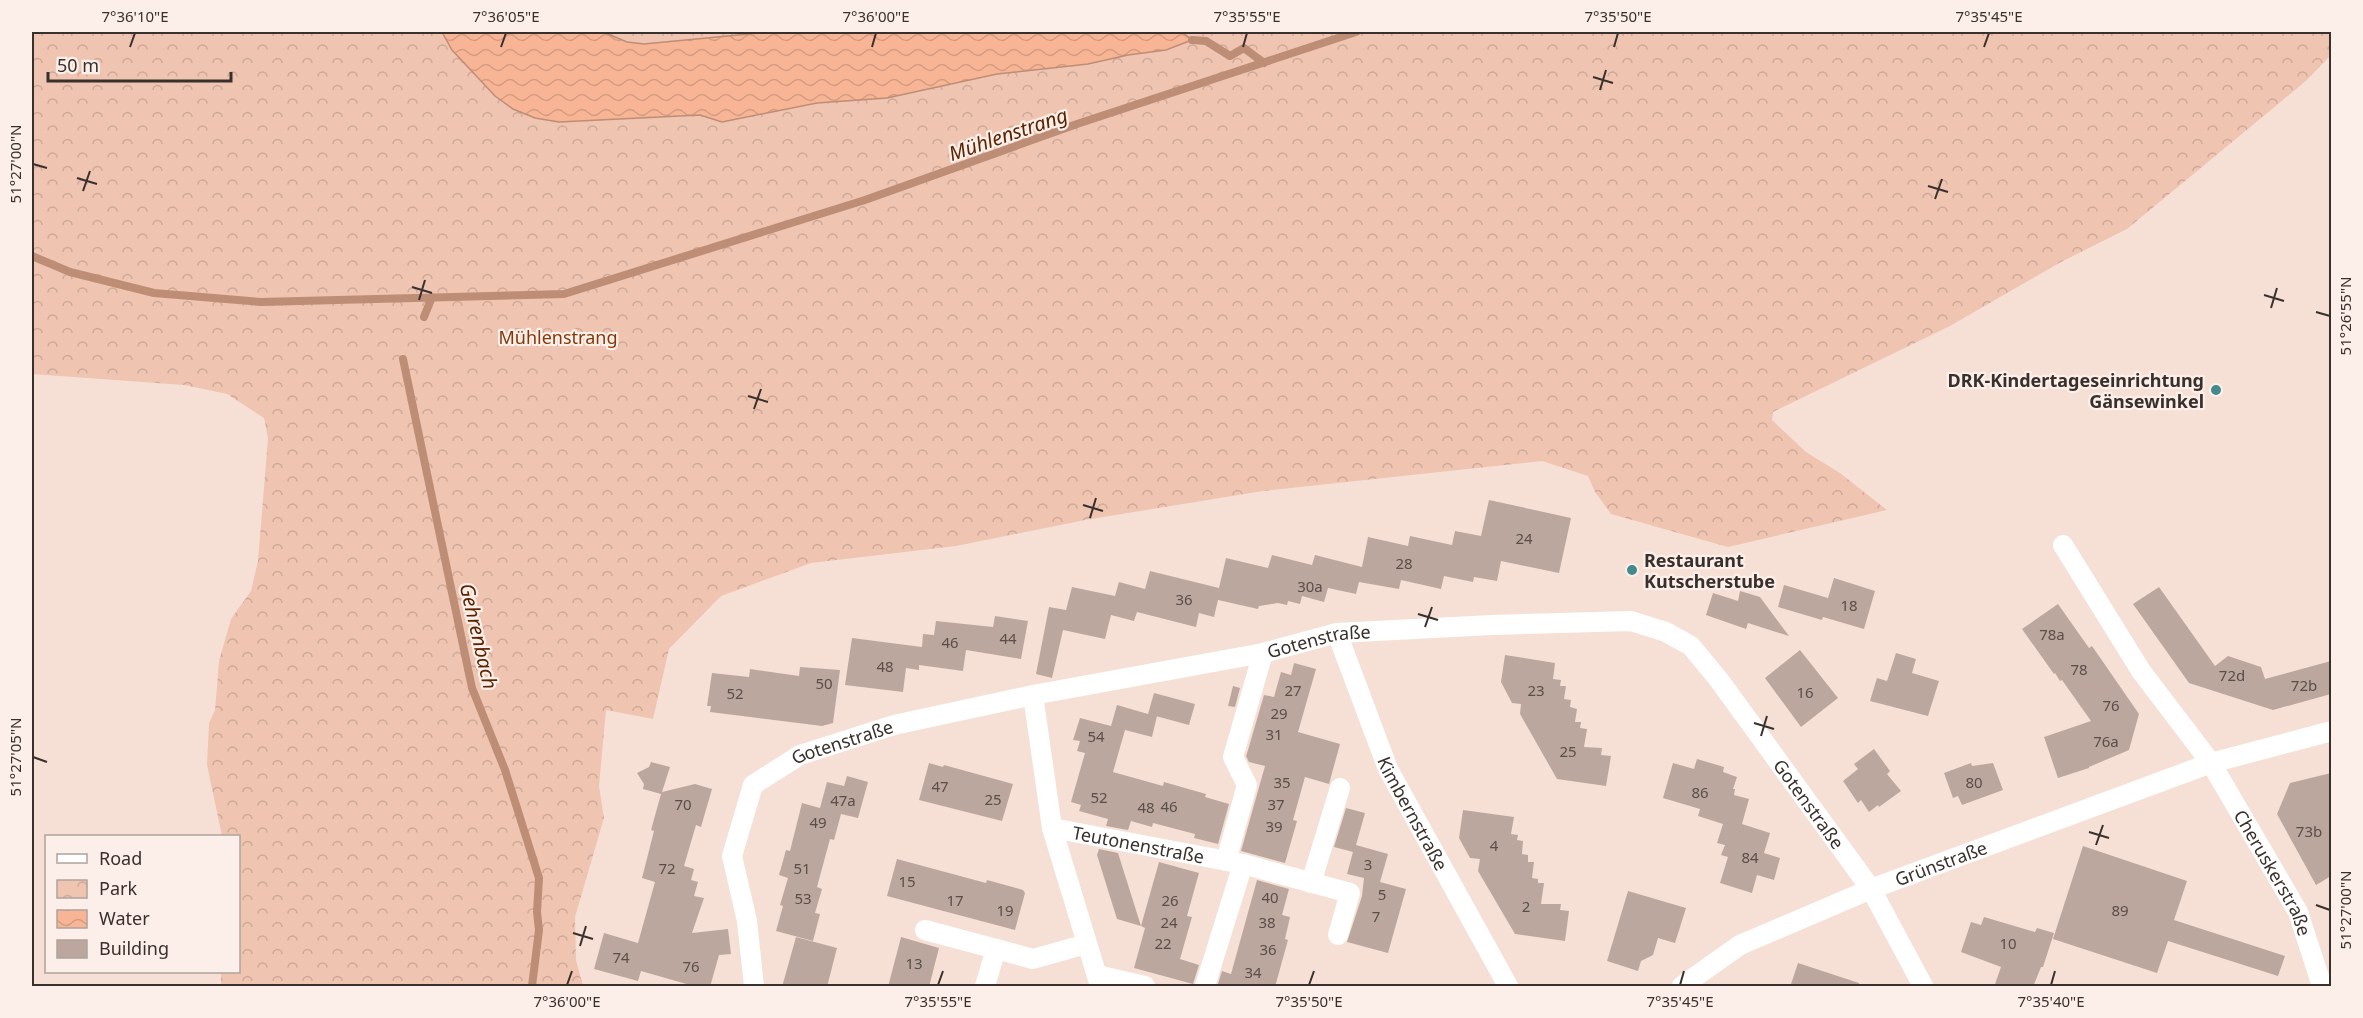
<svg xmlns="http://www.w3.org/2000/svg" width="2363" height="1018" viewBox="0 0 2363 1018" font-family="'Noto Sans',sans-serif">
<defs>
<pattern id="park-crowns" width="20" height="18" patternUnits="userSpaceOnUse" patternTransform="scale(1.5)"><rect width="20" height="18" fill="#efc4b1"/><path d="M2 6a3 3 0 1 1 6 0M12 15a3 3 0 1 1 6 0" fill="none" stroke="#cea998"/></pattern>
<pattern id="water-waves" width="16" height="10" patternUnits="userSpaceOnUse" patternTransform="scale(1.5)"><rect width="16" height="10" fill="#f8b596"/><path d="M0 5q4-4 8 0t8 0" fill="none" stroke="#d59c81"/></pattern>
</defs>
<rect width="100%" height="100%" fill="#f6e0d6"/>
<path fill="url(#park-crowns)" d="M32,32H2331L2332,54L2307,80L2127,229L2061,262L1950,326L1773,412L1772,420L1806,452L1840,473L1887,510L1728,547L1611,514L1595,492L1588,476L1542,461L1263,491L1085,520L956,546L811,563L721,596L669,649L653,719L606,710L599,786L604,818L575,917L576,960L583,986H221V972H238V836H222L207,765L209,723L215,710L219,661L231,619L251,591L258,561L268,438L264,418L227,394L184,385L32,374Z"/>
<path fill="url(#water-waves)" stroke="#be8d76" stroke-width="1.5" d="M442,32H603L627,42L644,44L769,32H1182L1192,40L1166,50L1128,55L1088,64L997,74L887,98L817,103L722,122L700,115L559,122L535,118L513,109L495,96L452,50Z"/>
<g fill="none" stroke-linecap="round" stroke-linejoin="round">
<path stroke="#be8d76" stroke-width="8" d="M1192,40L1206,41L1230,56L1244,48L1264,63
M32,256L70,272L154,293L261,302L564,294L865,200L1077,124L1356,32
M424,317L432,297
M403,359L472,688L505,770L539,878L537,912L539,930L532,986"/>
</g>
<path fill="#bca79e" d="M1489,500L1571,518L1559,573L1501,561L1497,581L1474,577L1473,582L1444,576L1441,589L1401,580L1399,589L1359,582L1356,594L1328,588L1324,602L1302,596L1300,604L1288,601L1287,605L1278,603L1259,606L1258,609L1218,600L1214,617L1199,613L1196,627L1137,612L1134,621L1111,615L1105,639L1063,630L1052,678L1036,674L1049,607L1066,610L1072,587L1115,596L1119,582L1145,589L1150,571L1219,588L1226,558L1268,568L1272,555L1312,565L1315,555L1362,567L1368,537L1408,546L1410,536L1452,545L1455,531L1481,536Z
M1834,578L1875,591L1864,629L1823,617L1822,620L1778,607L1784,585L1828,598Z
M2159,587L2215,666L2228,656L2261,667L2265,679L2331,661V694L2273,710L2189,683L2133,604Z
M1740,591L1760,597L1789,636L1748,623L1746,629L1706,615L1713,593L1738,601Z
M2058,604L2089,648L2092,646L2139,714L2129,750L2089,767V768L2058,778L2044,737L2091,721L2062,680L2060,681L2055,673L2054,674L2022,629Z
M995,616L1028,621L1021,659L966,650L963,671L919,665V670L906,668L903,692L845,685L852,638L922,647L923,634L934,635L936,621L993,627Z
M1800,650L1838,698L1801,727L1765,678Z
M1896,653L1916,659L1912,673L1939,681L1928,716L1870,701L1877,678L1887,681Z
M1505,655L1555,663L1553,679L1561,680L1560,686H1566L1564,699L1571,700L1570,707L1577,709L1575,722H1581L1580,728L1587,729L1584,747L1602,748L1601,755L1611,756L1606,786L1557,779L1520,714L1521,704L1512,703L1501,682Z
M1294,663L1316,669L1298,732L1340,744L1329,784L1305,777L1293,820L1297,821L1285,863L1241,851L1265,766L1249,762L1246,756L1248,750L1264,695L1274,697L1281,672L1291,675Z
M800,667L840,670L833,723L822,726L710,712L711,706H707L712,673L749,677L750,669L799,676Z
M1233,686L1240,688L1235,707L1228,706Z
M1154,693L1195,704L1189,725L1152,715L1157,716L1152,737L1125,730L1113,772L1163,786L1164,782L1206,794L1205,797L1229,804L1218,844L1194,838L1195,834L1153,823L1152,827L1131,821L1128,830L1106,826L1108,819L1079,811L1081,805L1071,802L1085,753L1077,751L1080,741L1073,740L1080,718L1111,726L1117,705L1148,714Z
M1874,749L1890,771L1887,774L1901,791L1879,807L1878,805L1869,812L1861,800L1858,803L1843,781L1858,769L1854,764Z
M1697,759L1724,767L1723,772L1737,777L1733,789H1735L1734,795L1749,799L1742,824L1770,833L1764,853L1780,858L1774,880L1757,875L1752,893L1720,883L1728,857L1721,855L1725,845L1717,843L1723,824L1698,816L1700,809L1663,798L1673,763L1694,769Z
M651,762L670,767L662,792L695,784L712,789L701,827L696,825L684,866L694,869L691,880L698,882L694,896L704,898L692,933L728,929L731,954L719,955L710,987H697L641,971L638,981L594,969L604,933L638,943L655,882L642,878L654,831L651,830L661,794L643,789L644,784L637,773L649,767Z
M929,763L943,767L944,765L1013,784L1002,821L919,800Z
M1971,763L1972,766L1993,763L2003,790L1962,805L1958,796L1953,798L1944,773Z
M2331,773V876L2316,885L2277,814L2290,783Z
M847,776L868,782L858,818L841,814L834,840L830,839L817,887L822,889L815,913L820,914L813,941L776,931L783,906L780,905L788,878L779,875L786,850L790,851L802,803L820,808L827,782L844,786Z
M1346,808L1365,813L1356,845L1388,854L1380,882L1406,889L1388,953L1347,942L1362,896L1364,878L1347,874L1353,852L1334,847Z
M1463,810L1514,817L1511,834L1518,835L1517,840L1523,841L1522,854L1528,855V862H1534L1532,878L1538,879V883H1544L1541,904H1561L1560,910L1569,911L1565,941L1515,934L1478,871L1480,859L1470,858L1459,838Z
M2083,846L2187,881L2174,920L2285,956L2278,976L2168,941L2157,973L2053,939Z
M1099,849L1118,853L1141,926L1117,919L1097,855Z
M897,859L986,883L987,880L1023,890L1025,893L1015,930L887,896Z
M1159,862L1199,873L1187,916L1192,917L1180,959L1199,965L1193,984L1134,968L1145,928L1141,926Z
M1257,880L1289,889L1282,915L1290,917L1285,939L1288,940L1275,987H1217L1222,971L1231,974Z
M1628,891L1686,908L1675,943L1658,938L1653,955L1641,961L1638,971L1607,961Z
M1984,917L2035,932L2037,928L2054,933L2043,967H2041L2033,987H1994L2001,967L1961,952L1971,922L1981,925Z
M796,937L837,948L827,987H782Z
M901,937L939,948L929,987H888Z
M1798,963L1859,983L1858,987H1790Z"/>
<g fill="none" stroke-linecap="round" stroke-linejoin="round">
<g stroke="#fff" stroke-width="20">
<path id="s1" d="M2063,545L2141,671L2211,763L2298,912L2322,986"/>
<path id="s2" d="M1337,633L1388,769L1508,986"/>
<path d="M1033,695L1052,828L1100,986"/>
<path id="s3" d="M1052,828L1243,864L1350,893L1338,935"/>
<path d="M1226,861L1247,785L1233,757L1263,653"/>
<path d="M1311,883L1340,788"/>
<path d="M925,930L1033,959L1086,944"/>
<path d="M1097,975L1145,986"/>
<path id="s4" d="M754,986L747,921L732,856L753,785L800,755L894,725L1033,695L1263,653L1337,633L1492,625L1631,621L1666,632L1691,646L1719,680L1871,889L1923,986"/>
<path d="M985,986L996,949"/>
<path d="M1205,986L1243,864"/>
<path id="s5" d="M1682,986L1740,945L1871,889L2211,763L2332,731"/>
</g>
</g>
<path fill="none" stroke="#38302c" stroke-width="2" d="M130,47L135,33M501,47L506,33M872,47L876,33M1243,47L1247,33M1614,47L1618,33M1984,47L1989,33M1593,77L1613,83M1600,90L1606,70M33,164L47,168M77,178L97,184M1928,186L1948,192M83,191L90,171M1935,199L1942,179M412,287L432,293M2264,295L2284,301M419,300L425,280M2271,308L2277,288M2316,312L2330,316M748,396L768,402M754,409L761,389M1083,505L1103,511M1090,518L1096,498M1418,614L1438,620M1425,627L1432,607M1754,723L1774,729M1761,736L1767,716M33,757L47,762M2089,832L2109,838M2096,845L2103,825M2316,905L2330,910M573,933L593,939M580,946L586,926M567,985L572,971M938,985L943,971M1309,985L1314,971M1680,985L1684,971M2051,985L2055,971"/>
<g fill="#428a8b" stroke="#fcefe9" stroke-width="2">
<circle cx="2216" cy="390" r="6"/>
<circle cx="1632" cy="570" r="6"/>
</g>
<g text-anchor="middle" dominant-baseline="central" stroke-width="4.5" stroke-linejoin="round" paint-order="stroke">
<g font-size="15" fill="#594e48">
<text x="1524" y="538">24</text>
<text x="1404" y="563">28</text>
<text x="1310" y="586">30a</text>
<text x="1184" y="599">36</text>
<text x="1849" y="605">18</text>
<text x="2052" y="634">78a</text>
<text x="1008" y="638">44</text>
<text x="950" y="642">46</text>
<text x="885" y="666">48</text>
<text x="2079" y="669">78</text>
<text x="2232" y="675">72d</text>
<text x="824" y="683">50</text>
<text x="2304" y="685">72b</text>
<text x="1293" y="690">27</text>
<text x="1536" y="690">23</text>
<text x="1805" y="692">16</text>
<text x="735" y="693">52</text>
<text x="2111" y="705">76</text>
<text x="1279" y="713">29</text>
<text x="1274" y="734">31</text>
<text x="1096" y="736">54</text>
<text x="2106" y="741">76a</text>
<text x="1568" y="751">25</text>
<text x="1282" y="782">35</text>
<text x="1974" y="782">80</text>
<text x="940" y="786">47</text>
<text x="1700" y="792">86</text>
<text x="1099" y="797">52</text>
<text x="993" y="799">25</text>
<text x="843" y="800">47a</text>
<text x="683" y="804">70</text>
<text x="1276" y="804">37</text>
<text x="1169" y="806">46</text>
<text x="1146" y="807">48</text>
<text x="818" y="822">49</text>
<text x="1274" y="826">39</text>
<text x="2309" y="831">73b</text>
<text x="1494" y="845">4</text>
<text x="1750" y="857">84</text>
<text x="1368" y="864">3</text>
<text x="667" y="868">72</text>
<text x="802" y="868">51</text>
<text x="907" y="881">15</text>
<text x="1382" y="894">5</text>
<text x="1270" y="897">40</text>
<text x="803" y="898">53</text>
<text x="955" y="900">17</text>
<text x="1170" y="900">26</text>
<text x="1526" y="906">2</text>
<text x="1005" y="910">19</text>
<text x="2120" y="910">89</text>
<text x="1376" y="916">7</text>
<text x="1169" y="922">24</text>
<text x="1267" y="922">38</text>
<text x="1163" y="943">22</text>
<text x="2008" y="943">10</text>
<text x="1268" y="949">36</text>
<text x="621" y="957">74</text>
<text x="914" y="963">13</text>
<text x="691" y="966">76</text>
<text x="1253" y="972">34</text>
</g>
<g font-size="18" fill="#853807" stroke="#fcefe9">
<text x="558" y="337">Mühlenstrang</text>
</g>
<g font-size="18" font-weight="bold" fill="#38302c" stroke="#fcefe9" text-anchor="end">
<text x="2204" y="380">DRK-Kindertageseinrichtung<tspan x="2204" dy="21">Gänsewinkel</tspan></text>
<text x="1644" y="560" text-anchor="start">Restaurant<tspan x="1644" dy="21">Kutscherstube</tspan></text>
</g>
<g font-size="18" fill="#38302c" stroke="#fcefe9">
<text stroke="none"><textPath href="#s4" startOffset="794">Gotenstraße</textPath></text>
<text stroke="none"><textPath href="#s4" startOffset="306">Gotenstraße</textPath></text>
<text stroke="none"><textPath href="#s4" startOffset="1370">Gotenstraße</textPath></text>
<text stroke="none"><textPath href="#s2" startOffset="196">Kimbernstraße</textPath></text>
<text stroke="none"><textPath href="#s3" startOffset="88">Teutonenstraße</textPath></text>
<text stroke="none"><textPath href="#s5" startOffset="288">Grünstraße</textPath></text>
<text stroke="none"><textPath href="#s1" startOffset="390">Cheruskerstraße</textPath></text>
</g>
<g font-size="20" font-style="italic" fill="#5c2300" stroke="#fcefe9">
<text transform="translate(1008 134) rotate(-19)">Mühlenstrang</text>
<text transform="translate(479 636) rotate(77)">Gehrenbach</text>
</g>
</g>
<rect width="2363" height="1018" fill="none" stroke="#fcefe9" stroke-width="66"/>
<rect x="45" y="835" width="195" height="138" fill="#fcefe9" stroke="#aea39d" stroke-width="1.5"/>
<rect x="57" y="854" width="30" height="9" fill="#ffffff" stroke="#aea39d" stroke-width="1.5"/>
<text x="99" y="865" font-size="18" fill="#38302c">Road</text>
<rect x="57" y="880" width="30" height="18" fill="url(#park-crowns)" stroke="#aea39d" stroke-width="1.5"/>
<text x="99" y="895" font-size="18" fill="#38302c">Park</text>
<rect x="57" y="910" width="30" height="18" fill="url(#water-waves)" stroke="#aea39d" stroke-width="1.5"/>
<text x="99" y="925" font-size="18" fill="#38302c">Water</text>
<rect x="57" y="940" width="30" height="18" fill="#bca79e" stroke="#aea39d" stroke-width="1.5"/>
<text x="99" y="955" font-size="18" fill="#38302c">Building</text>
<path d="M48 72v9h183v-9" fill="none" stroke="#38302c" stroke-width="3"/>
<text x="57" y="72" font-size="18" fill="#38302c" stroke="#fcefe9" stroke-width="4.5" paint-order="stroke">50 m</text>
<rect x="33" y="33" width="2297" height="952" fill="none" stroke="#38302c" stroke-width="2"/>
<g font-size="15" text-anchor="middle" fill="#38302c">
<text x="135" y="22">7°36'10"E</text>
<text x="506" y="22">7°36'05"E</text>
<text x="876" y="22">7°36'00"E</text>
<text x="1247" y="22">7°35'55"E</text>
<text x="1618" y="22">7°35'50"E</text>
<text x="1989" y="22">7°35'45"E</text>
<text transform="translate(16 164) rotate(-90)" y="5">51°27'00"N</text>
<text transform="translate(2346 316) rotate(-90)" y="5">51°26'55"N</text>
<text transform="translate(16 757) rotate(-90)" y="5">51°27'05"N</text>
<text transform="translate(2346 910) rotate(-90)" y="5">51°27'00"N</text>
<text x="567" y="1007">7°36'00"E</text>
<text x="938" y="1007">7°35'55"E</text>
<text x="1309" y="1007">7°35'50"E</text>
<text x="1680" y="1007">7°35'45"E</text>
<text x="2051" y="1007">7°35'40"E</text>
</g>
</svg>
